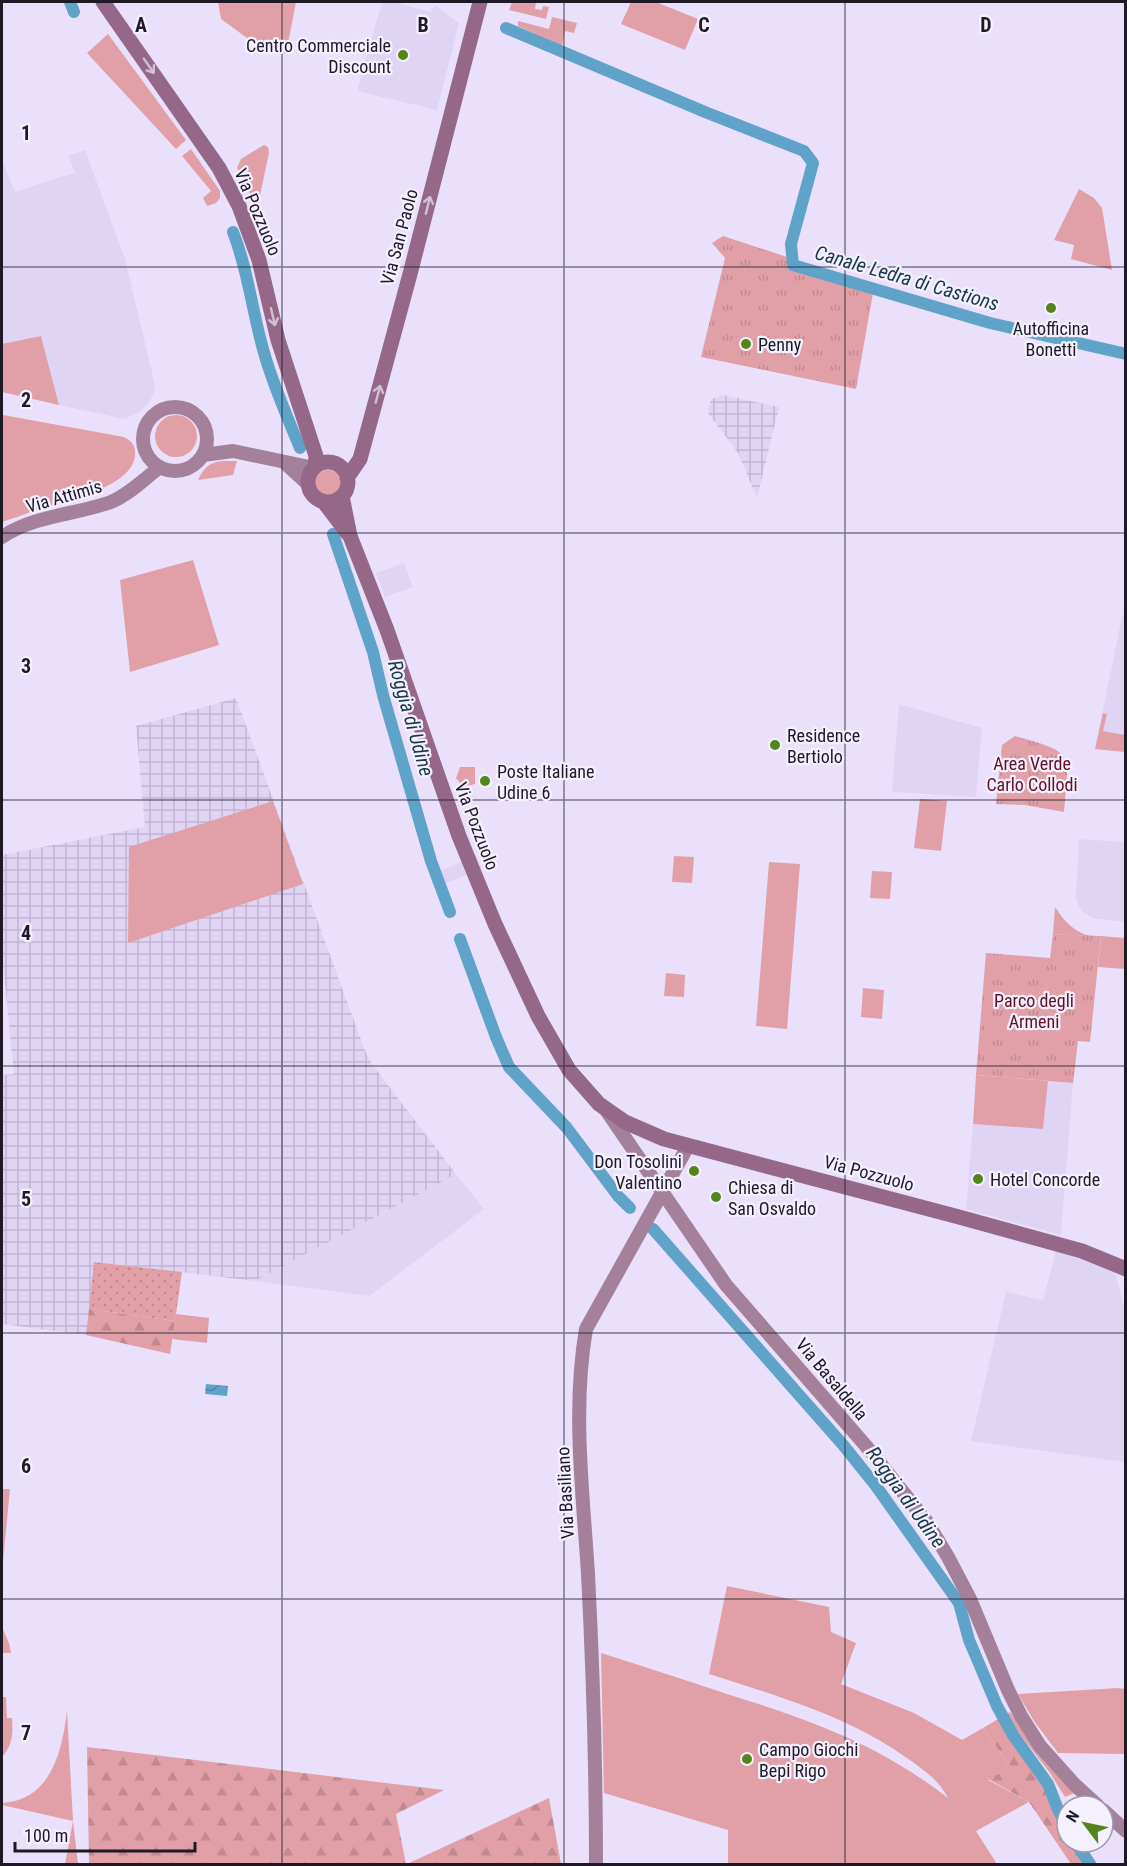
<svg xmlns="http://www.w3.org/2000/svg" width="1127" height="1866" viewBox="0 0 1127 1866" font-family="'Roboto Condensed',sans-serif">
<defs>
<pattern id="industrial-grid" width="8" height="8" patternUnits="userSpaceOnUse" patternTransform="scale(1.5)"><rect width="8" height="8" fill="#e0d4f5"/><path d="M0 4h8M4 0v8" fill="none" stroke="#c0b5d2"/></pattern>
<pattern id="forest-firs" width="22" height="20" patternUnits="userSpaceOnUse" patternTransform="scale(1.5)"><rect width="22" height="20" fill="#e1a0a8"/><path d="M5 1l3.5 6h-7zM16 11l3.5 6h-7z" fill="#c18990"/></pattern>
<pattern id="park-tufts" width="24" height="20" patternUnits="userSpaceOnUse" patternTransform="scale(1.5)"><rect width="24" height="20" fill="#e1a0a8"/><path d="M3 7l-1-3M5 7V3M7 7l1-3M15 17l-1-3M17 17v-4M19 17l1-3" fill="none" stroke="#c18990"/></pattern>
<pattern id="garden-dots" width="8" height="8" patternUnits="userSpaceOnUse" patternTransform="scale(1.5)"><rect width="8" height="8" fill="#e1a0a8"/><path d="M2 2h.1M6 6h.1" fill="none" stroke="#c18990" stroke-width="1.8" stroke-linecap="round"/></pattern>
<pattern id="water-waves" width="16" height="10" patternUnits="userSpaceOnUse" patternTransform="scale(1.5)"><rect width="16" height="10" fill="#60a3c8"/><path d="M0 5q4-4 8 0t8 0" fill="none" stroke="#4f84a2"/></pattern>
</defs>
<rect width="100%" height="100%" fill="#eae0fb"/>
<path fill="#e0d4f5" d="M382,2H392L431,12L435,5L459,23L437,110L357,91Z
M85,150L125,259L155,385L154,394L146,406L140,412L124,419L59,405L41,336L2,344V160L15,192L60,177L75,173L68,156Z
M404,563L413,587L385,597L376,573Z
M1124,607H1125V752L1095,749Z
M899,704L982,728L976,797L892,792Z
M1079,839L1125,842V922L1092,918L1082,911L1078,905L1076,897Z
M462,862L467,875L442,885L437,872Z
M1048,1081L1073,1083L1061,1235L966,1209L973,1124L1043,1129Z
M456,1174L484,1209L369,1296L255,1281Z
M1056,1251L1081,1258L1115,1272L1125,1310V1462L971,1441L1006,1292L1043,1300Z"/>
<path fill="url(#industrial-grid)" d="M723,395L779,407L757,498L738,453L708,413L709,405L712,399Z
M236,698L364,1048L371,1063L456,1174L255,1281L95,1262L86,1335L2,1324V1075L14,1074L2,954V855L145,827L136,726Z"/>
<path fill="#e1a0a8" d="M218,2H296L286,54L261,48L221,19Z
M512,2H536L535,9L542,10L543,6L549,7L546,19L509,10Z
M631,2H656L698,19L685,50L621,24Z
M552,17L577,23L574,33L565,31L562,46L518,26V21L549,29Z
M108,34L186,140L176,149L87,53Z
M264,145L268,147L269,153L259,200L254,202L237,168L241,159Z
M191,149L220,191V198L216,203L207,206L203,198L211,191L182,156Z
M1079,189L1094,198L1102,208L1112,270L1071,259L1074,245L1054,240Z
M41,336L59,405L2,392V344Z
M155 436a21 21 0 1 1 42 0a21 21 0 1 1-42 0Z
M3,415L124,437C132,441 136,446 135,455C133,487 66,501 41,508C28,513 15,518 2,522V416Z
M224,461H237L233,475L198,480C204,467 210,462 224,461Z
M315 483a13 13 0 1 1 26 0a13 13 0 1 1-26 0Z
M193,560L219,645L130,672L120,580Z
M1103,713L1107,714L1103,731L1125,735V752L1095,749Z
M460,767H475V784L463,787L456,778Z
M920,799L947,801L941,851L914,848Z
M273,801L303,884L128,943L129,847Z
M674,856L694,857L692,883L672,882Z
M769,862L800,864L787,1029L756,1026Z
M872,871L892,872L890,899L870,898Z
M1055,907C1064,921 1074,932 1090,936L1053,934Z
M1101,936L1125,938V969L1098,967Z
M666,973L685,975L684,997L664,996Z
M863,988L884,990L882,1019L861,1017Z
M976,1075L1048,1081L1043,1129L973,1124Z
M176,1314L209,1318L207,1343L172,1339Z
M2,1489H10L2,1572Z
M727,1586L829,1607L831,1632L856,1643L841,1684L914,1713L962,1740L983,1728L1011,1768L988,1780L1029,1802L976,1831L997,1864H728V1830L604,1793L601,1653C643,1666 685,1680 727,1694C810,1720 877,1743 948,1798C939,1781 929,1774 914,1763C852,1717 780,1697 709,1674Z
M2,1627L9,1643L11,1653H2Z
M1118,1688L1125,1689V1754L1058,1753L1034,1721L1018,1694Z
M2,1697H6L7,1718H12C13,1733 13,1745 2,1757Z
M67,1711L73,1821L78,1864H65L73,1821L2,1805V1803C51,1800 62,1752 67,1711Z
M1010,1712L1037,1750L1075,1793L1065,1797L1050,1773L1005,1715Z"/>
<path fill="url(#forest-firs)" d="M89,1309L175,1321L170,1354L86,1335Z
M1000,1718L1009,1737L1046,1787L1053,1809L1067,1834V1842H1071L1085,1864H1071L1029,1802L988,1779L1011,1768L983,1728Z
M87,1747L444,1790L396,1814L406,1864H89Z
M549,1798L561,1864H407Z"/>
<path fill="url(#park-tufts)" d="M723,236L787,257L790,267L873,293L856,389L701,357L725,258L712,243Z
M1015,736C1075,753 1069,751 1064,812L1025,805L996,804L1002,745Z
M1053,934L1101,936L1090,1042L1078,1041L1073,1083L976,1075L986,953L1050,958Z"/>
<path fill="url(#garden-dots)" d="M94,1262L182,1272L175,1321L89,1309Z"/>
<path fill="url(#water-waves)" d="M206,1384L228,1386L227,1396L205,1394Z"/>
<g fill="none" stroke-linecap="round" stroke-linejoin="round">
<path stroke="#60a3c8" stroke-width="12" d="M70,2L74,12
M506,28L705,112L804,151L813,163L791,244L793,265L990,323L1126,354
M233,232C248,270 252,310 263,349C272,383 287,416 300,448
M333,534L373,652L383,695L431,861L450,912
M460,939L496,1037L509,1067L567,1128L618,1196L630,1208
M653,1229L844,1446L876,1486L959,1603L969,1640L997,1706L1013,1735L1048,1784L1057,1807L1067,1827
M1075,1842L1090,1864"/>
<path stroke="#a5809b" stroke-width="14" d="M143 439a32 32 0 1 1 64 0a32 32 0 1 1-64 0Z
M203,455L233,451L314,468
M286,464L308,484
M2,537C35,515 75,515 111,502C130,494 144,479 160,467
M606,1110L726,1285L866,1446L927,1522L948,1557L970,1599L1008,1690L1021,1716L1040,1746L1074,1784L1098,1806
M1103,1810L1126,1831
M596,1864C596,1768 593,1671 588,1574C583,1493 572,1410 586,1329L688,1146"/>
<path stroke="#956789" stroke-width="15" d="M103,2L219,168L239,206L259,260L278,340L316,456L315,467
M308 482a20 20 0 1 1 40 0a20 20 0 1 1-40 0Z
M347,478L360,459L410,274L480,2
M342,496L350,536L387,630L459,836L495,924L538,1016L569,1070L599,1104L625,1122L664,1139L959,1217L1082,1251L1126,1269
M323,501L348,534"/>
</g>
<defs><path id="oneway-shaft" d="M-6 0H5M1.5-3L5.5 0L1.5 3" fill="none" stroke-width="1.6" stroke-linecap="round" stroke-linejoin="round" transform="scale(1.5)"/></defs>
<g stroke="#d3c0d5">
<use href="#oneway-shaft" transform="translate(149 66) rotate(55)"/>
<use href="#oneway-shaft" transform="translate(428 205) rotate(-76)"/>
<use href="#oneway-shaft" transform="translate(273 317) rotate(77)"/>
<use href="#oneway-shaft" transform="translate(378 394) rotate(-75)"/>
</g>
<path fill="none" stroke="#1e1925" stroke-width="1.5" stroke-opacity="0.55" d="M282,2V1864M564,2V1864M845,2V1864M2,267H1126M2,533H1126M2,800H1126M2,1066H1126M2,1333H1126M2,1599H1126"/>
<g fill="#53851a" stroke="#f5f0fe" stroke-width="2">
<circle cx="403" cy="55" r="6"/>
<circle cx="1051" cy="308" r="6"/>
<circle cx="746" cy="344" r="6"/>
<circle cx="775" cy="745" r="6"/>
<circle cx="485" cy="781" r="6"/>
<circle cx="694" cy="1171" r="6"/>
<circle cx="978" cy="1179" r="6"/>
<circle cx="716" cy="1197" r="6"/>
<circle cx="747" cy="1759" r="6"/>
</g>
<g text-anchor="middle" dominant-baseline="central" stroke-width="4.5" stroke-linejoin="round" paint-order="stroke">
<g font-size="18" fill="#1e1925" stroke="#f5f0fe" text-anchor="start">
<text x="391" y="45" text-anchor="end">Centro Commerciale<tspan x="391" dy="21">Discount</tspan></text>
<text x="1051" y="328" text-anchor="middle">Autofficina<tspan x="1051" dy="21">Bonetti</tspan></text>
<text x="758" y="344">Penny</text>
<text x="787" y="735">Residence<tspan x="787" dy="21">Bertiolo</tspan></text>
<text x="497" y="771">Poste Italiane<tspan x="497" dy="21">Udine 6</tspan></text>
<text x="682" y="1161" text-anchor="end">Don Tosolini<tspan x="682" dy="21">Valentino</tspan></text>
<text x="990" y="1179">Hotel Concorde</text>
<text x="728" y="1187">Chiesa di<tspan x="728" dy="21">San Osvaldo</tspan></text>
<text x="759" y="1749">Campo Giochi<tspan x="759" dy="21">Bepi Rigo</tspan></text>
</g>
<g font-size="18" fill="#1e1925" stroke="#f5f0fe">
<text transform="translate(258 212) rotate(67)">Via Pozzuolo</text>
<text transform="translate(399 237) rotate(-75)">Via San Paolo</text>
<text transform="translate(64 496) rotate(-16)">Via Attimis</text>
<text transform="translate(477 826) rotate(69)">Via Pozzuolo</text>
<text transform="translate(869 1173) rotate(15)">Via Pozzuolo</text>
<text transform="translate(832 1379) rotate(50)">Via Basaldella</text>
<text transform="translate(565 1493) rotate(-93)">Via Basiliano</text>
</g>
<g font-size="18" fill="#630d26" stroke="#f5f0fe">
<text x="1032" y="763">Area Verde<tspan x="1032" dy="21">Carlo Collodi</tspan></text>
<text x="1034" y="1000">Parco degli<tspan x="1034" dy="21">Armeni</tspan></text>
</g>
<g font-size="20" font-style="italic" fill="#183748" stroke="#f5f0fe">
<text transform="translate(907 278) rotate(16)">Canale Ledra di Castions</text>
<text transform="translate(411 718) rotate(74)">Roggia di Udine</text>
<text transform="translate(906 1497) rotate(54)">Roggia di Udine</text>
</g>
</g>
<g font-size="20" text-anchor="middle" font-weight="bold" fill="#1e1925" stroke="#f5f0fe" stroke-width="4.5" stroke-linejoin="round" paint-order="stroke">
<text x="141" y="32">A</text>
<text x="423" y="32">B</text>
<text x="704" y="32">C</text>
<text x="986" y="32">D</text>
<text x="26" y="140">1</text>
<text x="26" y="407">2</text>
<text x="26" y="673">3</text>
<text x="26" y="940">4</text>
<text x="26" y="1206">5</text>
<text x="26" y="1473">6</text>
<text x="26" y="1740">7</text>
</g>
<rect width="1127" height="1866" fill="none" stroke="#1e1925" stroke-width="6"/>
<g transform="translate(1085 1824) rotate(302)"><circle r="28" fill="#f5f0fe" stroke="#9f9aa7" stroke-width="1.5"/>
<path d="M0-4.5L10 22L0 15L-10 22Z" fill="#53851a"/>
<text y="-9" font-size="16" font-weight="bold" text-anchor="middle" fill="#1e1925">N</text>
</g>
<path d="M15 1842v9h180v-9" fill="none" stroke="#1e1925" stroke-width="3"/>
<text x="24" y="1842" font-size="18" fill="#1e1925" stroke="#f5f0fe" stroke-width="4.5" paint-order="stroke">100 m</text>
</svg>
